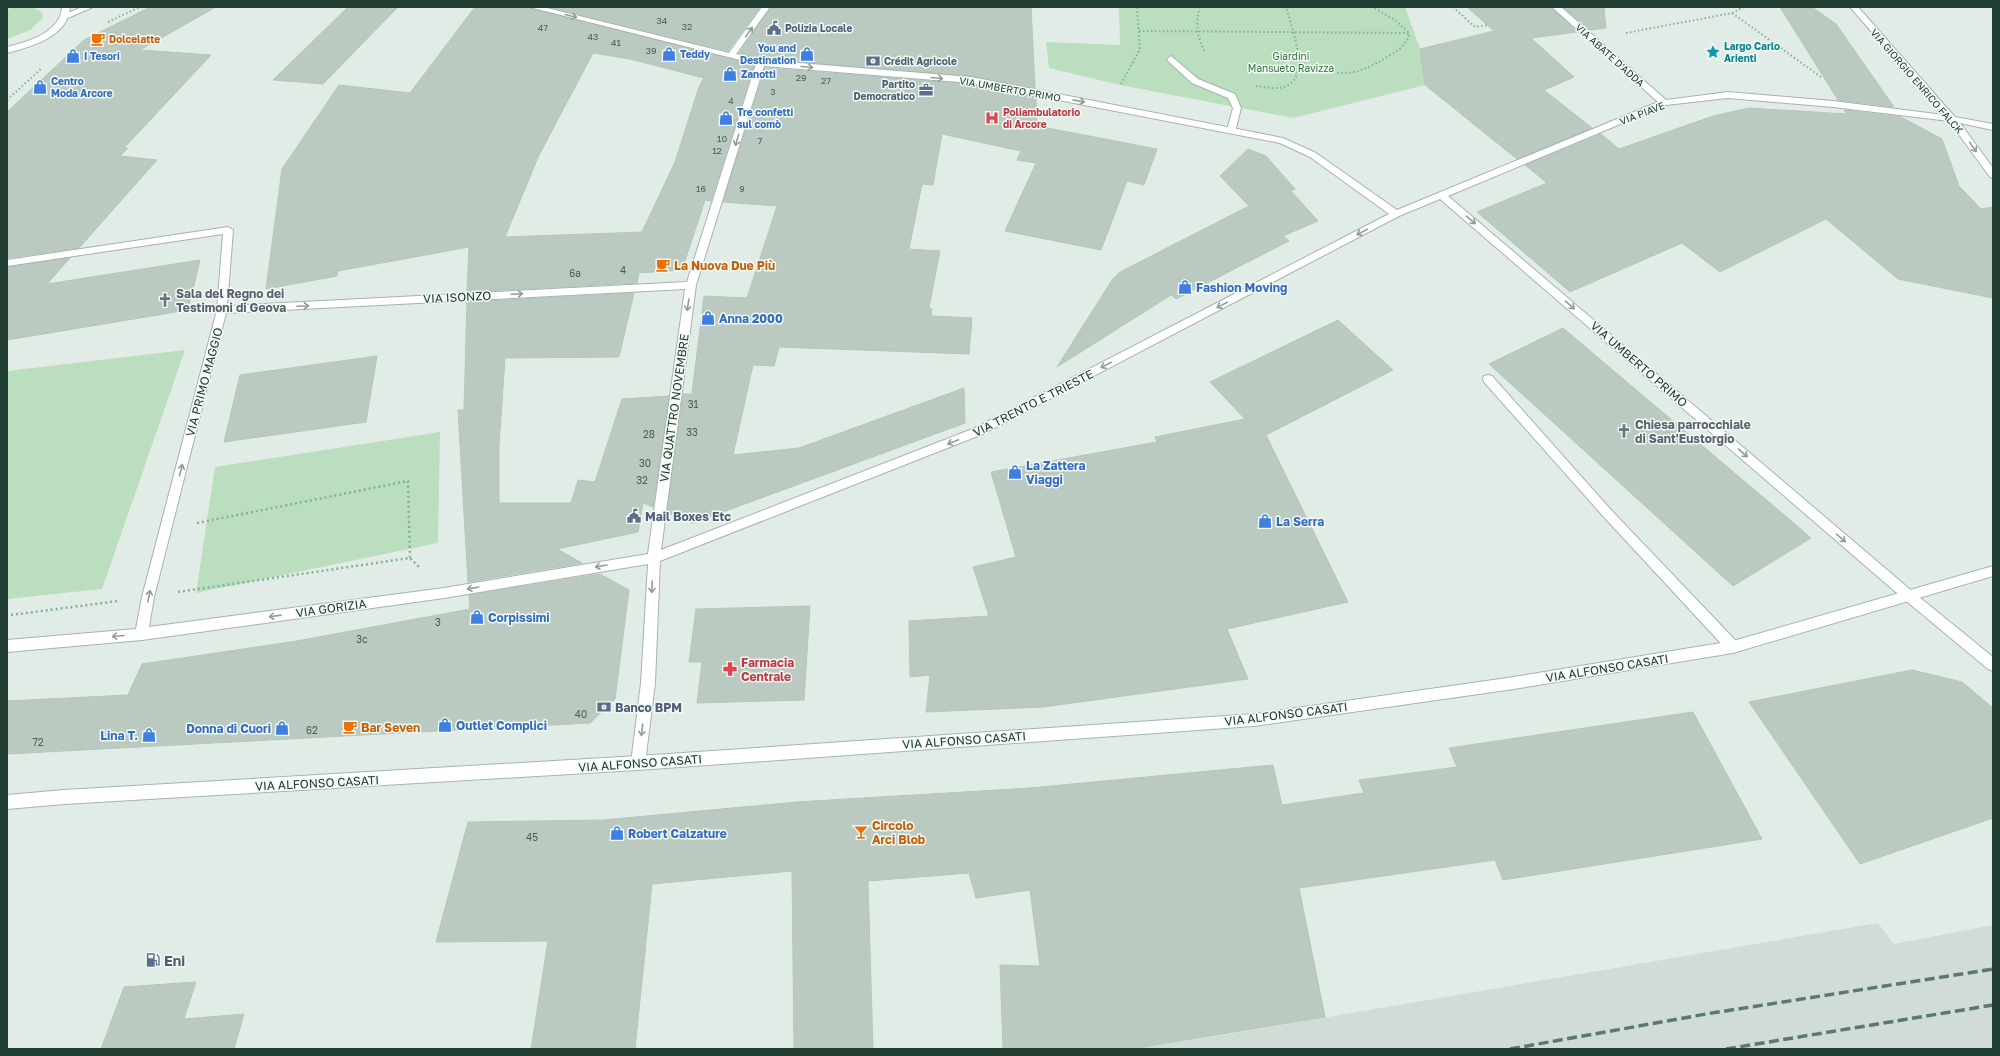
<svg xmlns="http://www.w3.org/2000/svg" width="2000" height="1056" viewBox="0 0 2000 1056" font-family="'Golos Text',sans-serif">
<rect width="100%" height="100%" fill="#e2ece6"/>
<path fill="#d0dcd5" d="M1878,923L1894,944L1993,925V1049H1131L1223,1035Z"/>
<path fill="#badebe" d="M16,7C26,7 36,6 43,14L42,19L30,30L7,39V9Z
M1119,7H1405L1420,49L1425,85L1293,118L1120,85L1049,68L1046,42L1120,45Z
M185,350L102,589L7,599V371Z
M440,432L438,543L196,593L215,467Z"/>
<path fill="#bacac1" stroke="#b4c6bc" fill-rule="evenodd" d="M150,7H216L140,50L211,55L124,148H128L120,156L157,160L79,248L7,258V112L84,40Z
M348,7H398L323,84L273,80Z
M475,7H528L754,65L711,201L705,200L682,270L639,273L637,283L467,292L469,247L338,271L337,276L266,289L282,169L339,85L410,93ZM593,53L630,59L704,78L699,87L675,162L642,232L505,237L539,155Z
M549,7H760L728,51Z
M771,7H1031L1035,88L971,76L761,59L739,53Z
M1467,7H1551L1577,32L1531,38L1574,77L1544,90L1592,128L1517,159L1425,85L1420,49L1494,31Z
M1563,7H1604L1606,28L1590,30Z
M1780,7H1812L1836,24L1894,107L1838,100Z
M765,68L971,84L1036,97L1037,126L1157,149L1144,185L1127,181L1101,250L1005,231L1036,163L1017,160L1021,151L942,134L933,185L922,184L909,249L940,251L929,308L932,309L931,316L972,318L969,354L779,347L774,366L753,365L733,455L799,448L964,388L965,423L693,523L667,513L683,394H692L704,296L747,298L777,206L723,202Z
M1749,108L1847,114L1844,110L1901,117L1942,139L1959,186L1981,209L1993,207V298L1898,279L1826,219L1720,272L1682,243L1570,292L1477,212L1547,183L1525,165L1601,134L1619,149L1713,116Z
M1248,149L1266,156L1295,189L1291,191L1318,221L1283,236L1289,241L1176,299L1171,295L1057,367L1112,280L1120,272L1249,206L1220,176Z
M70,258L47,284L200,260L188,310L7,340V267Z
M634,293L619,357L505,358L499,445V503H571L578,480L595,482L622,399L669,396L653,507L643,503L638,532L557,549L582,563L468,582L458,410H464L467,302Z
M1338,320L1393,370L1266,435L1348,602L1227,629L1248,679L1043,707L926,712L930,675L910,677L909,621L989,616L973,567L1016,557L991,472L1157,442L1155,437L1245,419L1210,382Z
M1563,328L1789,519L1811,538L1733,586L1489,364Z
M377,356L366,422L224,442L240,375Z
M600,574L629,590L615,699L590,723L7,754V701L128,695L142,664L297,641L470,609L469,595Z
M810,606L804,700L697,703L702,662H689L696,609Z
M1912,670L1962,682L1993,708V818L1860,864L1749,702Z
M1693,712L1762,839L1503,880L1495,860L1299,888L1325,1017L1131,1049H1003L1000,965L1040,966L1030,890L976,898L969,873L868,881L873,1049H794L792,871L652,884L635,1049H531L548,941L436,942L468,822L603,820L797,802L1030,788L1273,765L1282,805L1364,793L1359,780L1457,767L1449,748Z
M196,982L184,1019L244,1014L234,1049H101L124,987Z"/>
<g fill="none" stroke-linecap="round" stroke-linejoin="round">
<defs>
<path id="lane" d="M1171,56L1198,79L1235,94L1241,108L1235,132L1232,133L1227,130L1233,108L1228,98L1192,83L1168,61L1167,59Z
M1909,591L1913,592L1993,657V671L1988,669L1905,600L1903,596L1905,592Z"/>
<path id="street" d="M82,7H93L68,18L61,16Z
M529,7H543L729,53L762,7H770L736,54L761,60L971,77L1283,138L1316,153L1397,210L1658,102L1552,7H1561L1666,100L1728,92L1833,101L1944,115L1850,7H1858L1955,117L1993,124V130L1960,123L1993,168V178L1990,177L1949,121L1833,107L1728,98L1666,105L1448,196L1913,592L1915,596L1913,600L1909,601L1905,600L1440,199L1399,216L983,434L660,561L655,683L645,763L643,768L638,770L633,768L631,763L641,683L648,564L444,598L142,640L7,652V640L136,629L142,597L217,310L223,234L7,266V260L228,227L233,230L227,306L687,282L756,64ZM764,66L971,83L1280,143L1310,157L1389,214L975,428L661,550L696,285ZM685,289L648,554L444,588L149,627L154,597L226,313Z
M1488,375L1492,376L1611,510L1738,643L1739,647L1738,651L1733,653L1728,651L1603,516L1484,382L1483,379L1484,376Z"/>
<path id="secondary" d="M62,7H70C69,36 31,47 7,53V47C28,42 61,32 62,7Z
M1993,566V576L1733,653L1507,690L1254,726L638,770L64,804L7,809V795L64,790L638,756L1254,714L1507,678L1733,641Z"/>
</defs>
<use href="#lane" stroke="#a4b4ac" stroke-width="2"/>
<use href="#street" stroke="#a4b4ac" stroke-width="2"/>
<use href="#secondary" stroke="#a0b8ac" stroke-width="2"/>
<path stroke="#81b19b" stroke-width="2" stroke-dasharray="1.5 2.5" stroke-linecap="butt" d="M1200,7C1195,23 1197,37 1205,52
M1453,7L1475,27L1488,25
M1732,13L1744,7
M108,22L140,7
M1139,31L1409,33
M1626,33L1732,13L1821,77
M1299,62C1337,78 1355,78 1390,55C1400,49 1407,45 1409,33L1395,20L1372,7
M1121,84L1140,49L1137,7
M1256,86C1266,87 1281,91 1290,84C1309,70 1291,26 1286,7
M7,100L42,68"/>
<path stroke="#81b19b" stroke-width="2.5" stroke-dasharray="2 3" stroke-linecap="butt" d="M197,523L408,481L410,558
M178,592L410,558L420,568
M11,615L118,601"/>
<use href="#lane" fill="#fff" fill-rule="evenodd"/>
<use href="#street" fill="#fff" fill-rule="evenodd"/>
<use href="#secondary" fill="#fff" fill-rule="evenodd"/>
<path stroke="#5c796d" stroke-width="3.5" stroke-dasharray="10 4.5" stroke-linecap="butt" d="M1510,1049L1706,1014L1993,969
M1726,1049L1993,1005"/>
</g>
<defs><path id="oneway-shaft" d="M-6 0H5M1.5-3L5.5 0L1.5 3" fill="none" stroke-width="1.6" stroke-linecap="round" stroke-linejoin="round"/></defs>
<g stroke="#909e98">
<use href="#oneway-shaft" transform="translate(571 16) rotate(14)"/>
<use href="#oneway-shaft" transform="translate(749 32) rotate(-54)"/>
<use href="#oneway-shaft" transform="translate(807 67) rotate(5)"/>
<use href="#oneway-shaft" transform="translate(937 78) rotate(5)"/>
<use href="#oneway-shaft" transform="translate(1079 101) rotate(11)"/>
<use href="#oneway-shaft" transform="translate(737 140) rotate(107)"/>
<use href="#oneway-shaft" transform="translate(1973 147) rotate(54)"/>
<use href="#oneway-shaft" transform="translate(1471 220) rotate(41)"/>
<use href="#oneway-shaft" transform="translate(1362 232) rotate(152)"/>
<use href="#oneway-shaft" transform="translate(517 294) rotate(-3)"/>
<use href="#oneway-shaft" transform="translate(688 305) rotate(98)"/>
<use href="#oneway-shaft" transform="translate(1222 305) rotate(152)"/>
<use href="#oneway-shaft" transform="translate(1570 305) rotate(41)"/>
<use href="#oneway-shaft" transform="translate(303 306) rotate(-3)"/>
<use href="#oneway-shaft" transform="translate(1106 365) rotate(152)"/>
<use href="#oneway-shaft" transform="translate(953 442) rotate(159)"/>
<use href="#oneway-shaft" transform="translate(1743 453) rotate(41)"/>
<use href="#oneway-shaft" transform="translate(181 470) rotate(-75)"/>
<use href="#oneway-shaft" transform="translate(1841 538) rotate(41)"/>
<use href="#oneway-shaft" transform="translate(601 566) rotate(170)"/>
<use href="#oneway-shaft" transform="translate(652 587) rotate(93)"/>
<use href="#oneway-shaft" transform="translate(473 588) rotate(170)"/>
<use href="#oneway-shaft" transform="translate(149 596) rotate(-78)"/>
<use href="#oneway-shaft" transform="translate(275 616) rotate(172)"/>
<use href="#oneway-shaft" transform="translate(118 636) rotate(175)"/>
<use href="#oneway-shaft" transform="translate(642 730) rotate(97)"/>
</g>
<defs>
<symbol id="civic-bare" viewBox="-9 -9 18 18"><path d="M-.6-6.5H3V-4.5H.6V-3L4-1V1h2V6H-6V1h2V-1L-.6-3ZM-1.2 2.5V6h2.4V2.5Z" fill="#5c6f8a" stroke="#f2f9f5" stroke-width="2.5" paint-order="stroke"/></symbol>
<symbol id="cafe-bare" viewBox="-9 -9 18 18"><path d="M-5.5-4.5H6V0H3Q3 3.5 0 3.5H-2.5Q-5.5 3.5-5.5 0ZM3-3.2v2h1.7v-2ZM-6 4.5H4V6H-6Z" fill="#e8710a" stroke="#f2f9f5" stroke-width="2.5" paint-order="stroke"/></symbol>
<symbol id="sight-bare" viewBox="-9 -9 18 18"><path d="M0-6L1.8-2.2L6-1.7L2.9 1.2L3.7 5.4L0 3.3L-3.7 5.4L-2.9 1.2L-6-1.7L-1.8-2.2Z" fill="#0f9aa8" stroke="#f2f9f5" stroke-width="2.5" paint-order="stroke"/></symbol>
<symbol id="shop-bare" viewBox="-9 -9 18 18"><path d="M-5-2.5h2.3a2.7 3.5 0 0 1 5.4 0H5L5.5 6h-11ZM-1.5-2.5h3a1.5 2.3 0 0 0-3 0Z" fill="#3f7fe0" stroke="#f2f9f5" stroke-width="2.5" paint-order="stroke"/></symbol>
<symbol id="bank-bare" viewBox="-9 -9 18 18"><path d="M-6-4H6V4H-6ZM0-2.3a2.3 2.3 0 1 0 0 4.6a2.3 2.3 0 1 0 0-4.6Z" fill="#5c6f8a" stroke="#f2f9f5" stroke-width="2.5" paint-order="stroke"/></symbol>
<symbol id="office-bare" viewBox="-9 -9 18 18"><path d="M-6-3h4V-5.5h4V-3h4V5H-6ZM-1-4.5V-3h2v-1.5ZM-6 0V1H6V0Z" fill="#5c6f8a" stroke="#f2f9f5" stroke-width="2.5" paint-order="stroke"/></symbol>
<symbol id="hospital-bare" viewBox="-9 -9 18 18"><path d="M-5-5h3v3.5h4V-5h3V5h-3V1.5h-4V5h-3Z" fill="#e0444e" stroke="#f2f9f5" stroke-width="2.5" paint-order="stroke"/></symbol>
<symbol id="church-bare" viewBox="-9 -9 18 18"><path d="M-1.2-6h2.4v3.5h3.3v2.4h-3.3V6h-2.4V-.1h-3.3v-2.4h3.3Z" fill="#6b7280" stroke="#f2f9f5" stroke-width="2.5" paint-order="stroke"/></symbol>
<symbol id="pharmacy-bare" viewBox="-9 -9 18 18"><path d="M-2-6h4v4h4v4h-4v4h-4v-4h-4v-4h4Z" fill="#e0444e" stroke="#f2f9f5" stroke-width="2.5" paint-order="stroke"/></symbol>
<symbol id="bar-bare" viewBox="-9 -9 18 18"><path d="M-6-5H6L.8 .8V4.5H3.5V6h-7V4.5H-.8V.8Z" fill="#e8710a" stroke="#f2f9f5" stroke-width="2.5" paint-order="stroke"/></symbol>
<symbol id="fuel-bare" viewBox="-9 -9 18 18"><path d="M-5.5-6h7V0h2V4h1.3V-2.5L3-4.5l.8-.8L6-3V5H2.5V1h-1V6h-7ZM-4.2-4.7v3.2H.2V-4.7Z" fill="#5c6f8a" stroke="#f2f9f5" stroke-width="2.5" paint-order="stroke"/></symbol>
</defs>
<g fill-rule="evenodd">
<use href="#civic-bare" x="764" y="18" width="20" height="20"/>
<use href="#cafe-bare" x="88" y="29" width="20" height="20"/>
<use href="#sight-bare" x="1703" y="42" width="20" height="20"/>
<use href="#shop-bare" x="659" y="44" width="20" height="20"/>
<use href="#shop-bare" x="797" y="44" width="20" height="20"/>
<use href="#shop-bare" x="63" y="46" width="20" height="20"/>
<use href="#bank-bare" x="863" y="51" width="20" height="20"/>
<use href="#shop-bare" x="720" y="64" width="20" height="20"/>
<use href="#shop-bare" x="30" y="77" width="20" height="20"/>
<use href="#office-bare" x="916" y="80" width="20" height="20"/>
<use href="#shop-bare" x="716" y="108" width="20" height="20"/>
<use href="#hospital-bare" x="982" y="108" width="20" height="20"/>
<use href="#cafe-bare" x="653" y="255" width="20" height="20"/>
<use href="#shop-bare" x="1175" y="277" width="20" height="20"/>
<use href="#church-bare" x="155" y="290" width="20" height="20"/>
<use href="#shop-bare" x="698" y="308" width="20" height="20"/>
<use href="#church-bare" x="1614" y="421" width="20" height="20"/>
<use href="#shop-bare" x="1005" y="462" width="20" height="20"/>
<use href="#civic-bare" x="624" y="506" width="20" height="20"/>
<use href="#shop-bare" x="1255" y="511" width="20" height="20"/>
<use href="#shop-bare" x="467" y="607" width="20" height="20"/>
<use href="#pharmacy-bare" x="720" y="659" width="20" height="20"/>
<use href="#bank-bare" x="594" y="697" width="20" height="20"/>
<use href="#shop-bare" x="435" y="715" width="20" height="20"/>
<use href="#cafe-bare" x="340" y="717" width="20" height="20"/>
<use href="#shop-bare" x="272" y="718" width="20" height="20"/>
<use href="#shop-bare" x="139" y="725" width="20" height="20"/>
<use href="#bar-bare" x="851" y="822" width="20" height="20"/>
<use href="#shop-bare" x="607" y="823" width="20" height="20"/>
<use href="#fuel-bare" x="143" y="950" width="20" height="20"/>
</g>
<g text-anchor="middle" dominant-baseline="central" stroke-width="3" stroke-linejoin="round" paint-order="stroke">
<g font-size="9" fill="#476156">
<text x="662" y="20">34</text>
<text x="687" y="26">32</text>
<text x="543" y="27">47</text>
<text x="593" y="36">43</text>
<text x="616" y="42">41</text>
<text x="651" y="50">39</text>
<text x="801" y="77">29</text>
<text x="826" y="80">27</text>
<text x="773" y="91">3</text>
<text x="731" y="100">4</text>
<text x="722" y="138">10</text>
<text x="760" y="140">7</text>
<text x="717" y="150">12</text>
<text x="701" y="188">16</text>
<text x="742" y="188">9</text>
</g>
<g font-size="10" font-weight="bold" fill="#4e5e75" stroke="#f2f9f5" text-anchor="start">
<text x="785" y="28">Polizia Locale</text>
<text x="884" y="61">Crédit Agricole</text>
<text x="915" y="84" text-anchor="end">Partito<tspan x="915" dy="12">Democratico</tspan></text>
</g>
<g font-size="10" font-weight="bold" fill="#c56008" stroke="#f2f9f5" text-anchor="start">
<text x="109" y="39">Dolcelatte</text>
</g>
<g font-size="10" font-weight="bold" fill="#0d838f" stroke="#f2f9f5" text-anchor="start">
<text x="1724" y="46">Largo Carlo<tspan x="1724" dy="12">Arienti</tspan></text>
</g>
<g font-size="10" font-weight="bold" fill="#366cbe" stroke="#f2f9f5" text-anchor="start">
<text x="796" y="48" text-anchor="end">You and<tspan x="796" dy="12">Destination</tspan></text>
<text x="680" y="54">Teddy</text>
<text x="84" y="56">I Tesori</text>
<text x="741" y="74">Zanotti</text>
<text x="51" y="81">Centro<tspan x="51" dy="12">Moda Arcore</tspan></text>
<text x="737" y="112">Tre confetti<tspan x="737" dy="12">sul comò</tspan></text>
</g>
<g font-size="10" fill="#213e32" stroke="#f2f9f5">
<text transform="translate(1610 55) rotate(42)">VIA ABATE D'ADDA</text>
<text transform="translate(1917 81) rotate(49)">VIA GIORGIO ENRICO FALCK</text>
<text transform="translate(1010 89) rotate(10)">VIA UMBERTO PRIMO</text>
<text transform="translate(1642 113) rotate(-21)">VIA PIAVE</text>
</g>
<g font-size="10" fill="#2a763c" stroke="#f2f9f5">
<text x="1291" y="56">Giardini<tspan x="1291" dy="12">Mansueto Ravizza</tspan></text>
</g>
<g font-size="10" font-weight="bold" fill="#be3a42" stroke="#f2f9f5" text-anchor="start">
<text x="1003" y="112">Poliambulatorio<tspan x="1003" dy="12">di Arcore</tspan></text>
</g>
<g font-size="10" fill="#476156">
<text x="623" y="270">4</text>
<text x="575" y="273">6a</text>
<text x="693" y="404">31</text>
<text x="692" y="432">33</text>
<text x="649" y="434">28</text>
<text x="645" y="463">30</text>
<text x="642" y="480">32</text>
<text x="438" y="622">3</text>
<text x="362" y="639">3c</text>
<text x="581" y="714">40</text>
<text x="312" y="730">62</text>
<text x="38" y="742">72</text>
<text x="532" y="837">45</text>
</g>
<g font-size="12" font-weight="bold" fill="#c56008" stroke="#f2f9f5" text-anchor="start">
<text x="674" y="265">La Nuova Due Più</text>
<text x="361" y="727">Bar Seven</text>
<text x="872" y="825">Circolo<tspan x="872" dy="14">Arci Blob</tspan></text>
</g>
<g font-size="12" font-weight="bold" fill="#366cbe" stroke="#f2f9f5" text-anchor="start">
<text x="1196" y="287">Fashion Moving</text>
<text x="719" y="318">Anna 2000</text>
<text x="1026" y="465">La Zattera<tspan x="1026" dy="14">Viaggi</tspan></text>
<text x="1276" y="521">La Serra</text>
<text x="488" y="617">Corpissimi</text>
<text x="456" y="725">Outlet Complici</text>
<text x="271" y="728" text-anchor="end">Donna di Cuori</text>
<text x="138" y="735" text-anchor="end">Lina T.</text>
<text x="628" y="833">Robert Calzature</text>
</g>
<g font-size="12" font-weight="bold" fill="#5b616d" stroke="#f2f9f5" text-anchor="start">
<text x="176" y="293">Sala del Regno dei<tspan x="176" dy="14">Testimoni di Geova</tspan></text>
<text x="1635" y="424">Chiesa parrocchiale<tspan x="1635" dy="14">di Sant'Eustorgio</tspan></text>
</g>
<g font-size="12" fill="#213e32" stroke="#f2f9f5">
<text transform="translate(457 297) rotate(-3)">VIA ISONZO</text>
<text transform="translate(1639 364) rotate(41)">VIA UMBERTO PRIMO</text>
<text transform="translate(204 382) rotate(-75)">VIA PRIMO MAGGIO</text>
<text transform="translate(1033 403) rotate(-27)">VIA TRENTO E TRIESTE</text>
<text transform="translate(674 408) rotate(-82)">VIA QUATTRO NOVEMBRE</text>
<text transform="translate(331 608) rotate(-8)">VIA GORIZIA</text>
<text transform="translate(1607 668) rotate(-9)">VIA ALFONSO CASATI</text>
<text transform="translate(1286 714) rotate(-7)">VIA ALFONSO CASATI</text>
<text transform="translate(964 740) rotate(-4)">VIA ALFONSO CASATI</text>
<text transform="translate(640 763) rotate(-4)">VIA ALFONSO CASATI</text>
<text transform="translate(317 783) rotate(-3)">VIA ALFONSO CASATI</text>
</g>
<g font-size="12" font-weight="bold" fill="#4e5e75" stroke="#f2f9f5" text-anchor="start">
<text x="645" y="516">Mail Boxes Etc</text>
<text x="615" y="707">Banco BPM</text>
</g>
<g font-size="12" font-weight="bold" fill="#be3a42" stroke="#f2f9f5" text-anchor="start">
<text x="741" y="662">Farmacia<tspan x="741" dy="14">Centrale</tspan></text>
</g>
<g font-size="14" font-weight="bold" fill="#4e5e75" stroke="#f2f9f5" text-anchor="start">
<text x="164" y="960">Eni</text>
</g>
</g>
<rect width="2000" height="1056" fill="none" stroke="#213e32" stroke-width="16"/>
</svg>
